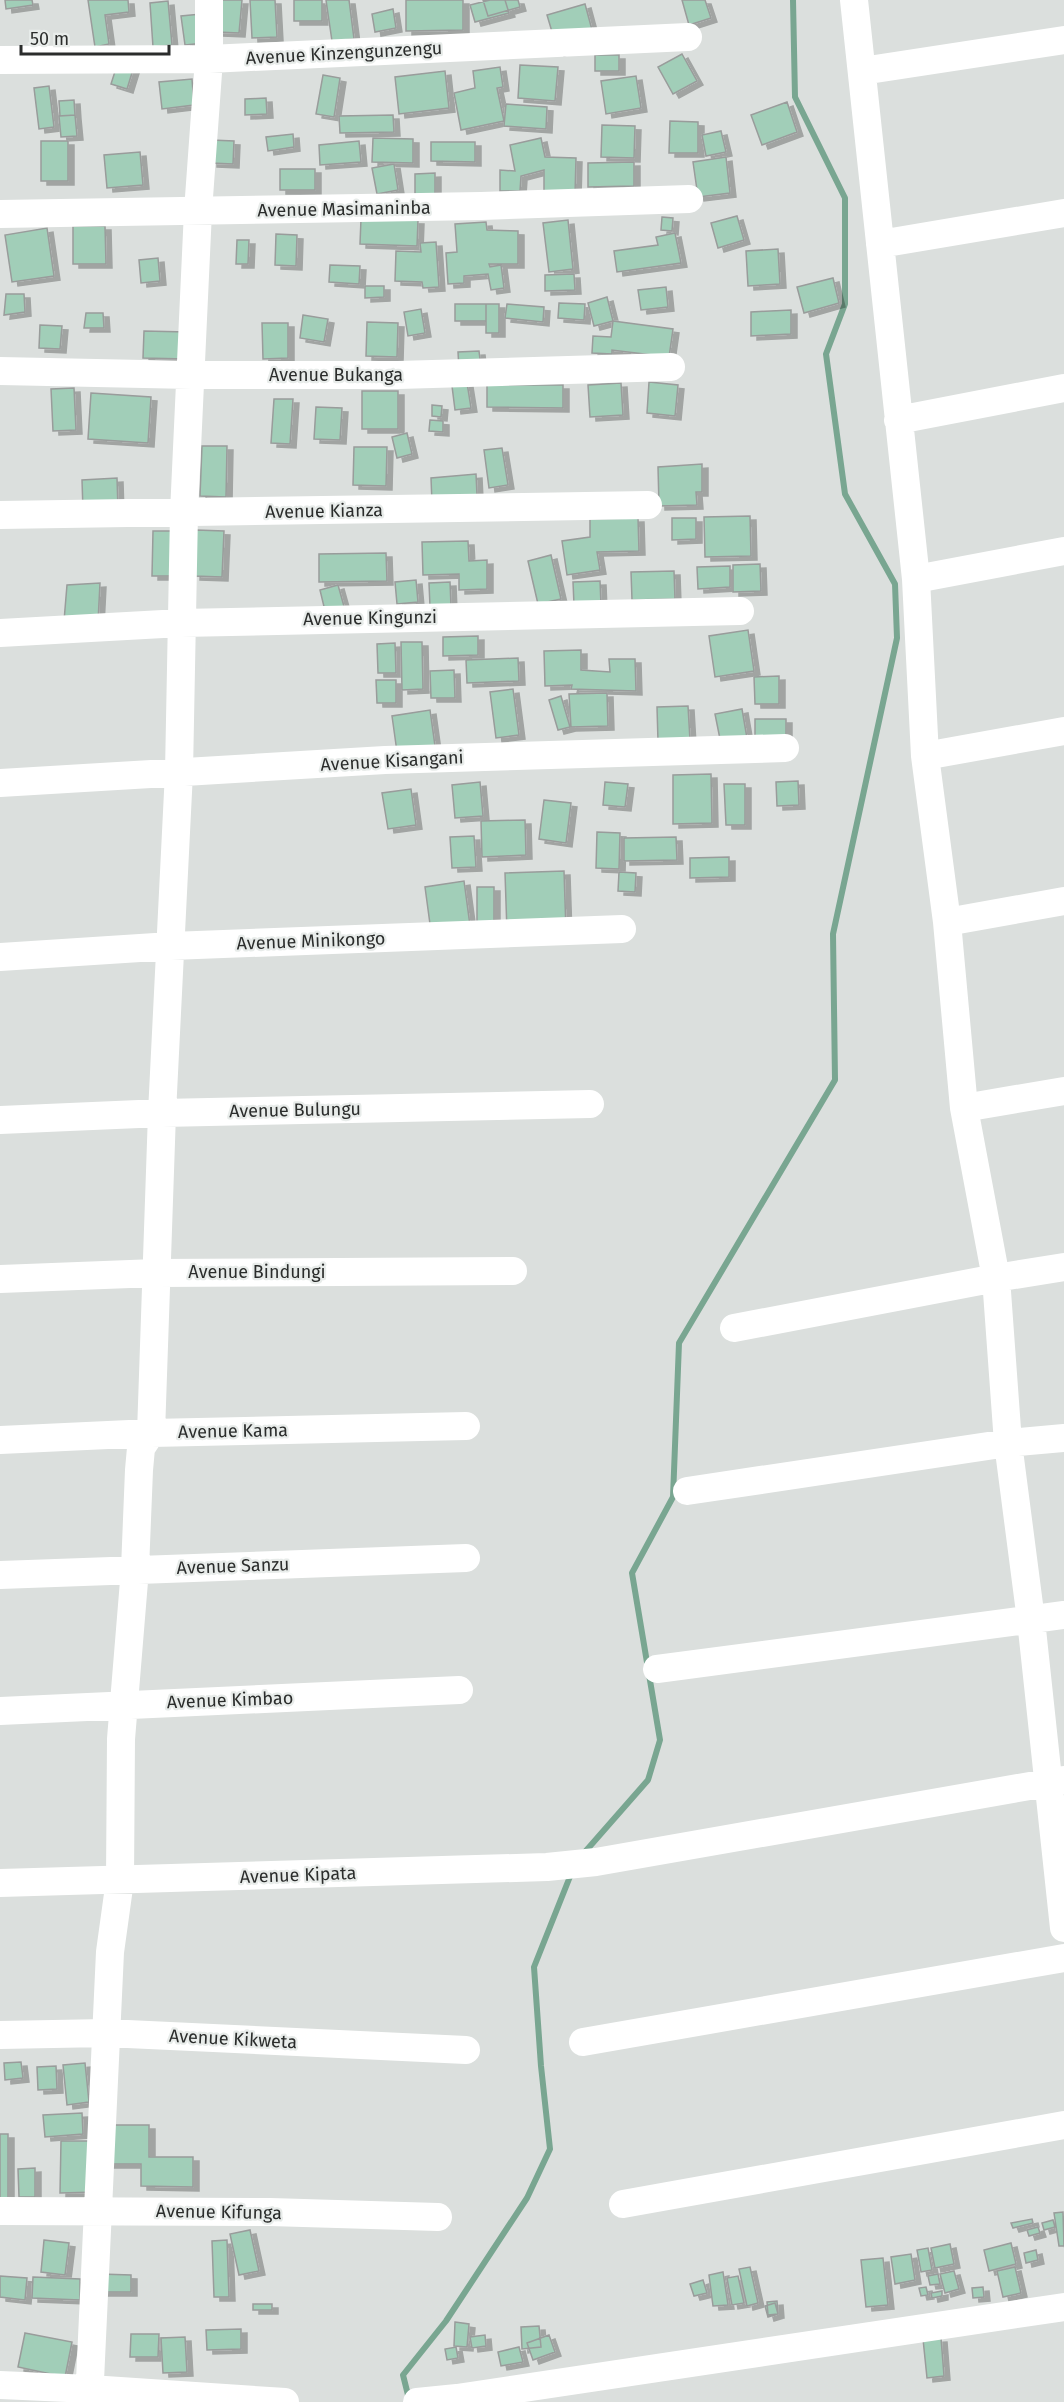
<svg xmlns="http://www.w3.org/2000/svg" width="1064" height="2402" viewBox="0 0 1064 2402" font-family="'Fira Sans',sans-serif">
<defs>
<filter id="shadow"><feDropShadow dx="6" dy="4" stdDeviation="0" flood-color="#0004"/></filter>
</defs>
<rect width="100%" height="100%" fill="#dbdfdd"/>
<g fill="none" stroke-linecap="round" stroke-linejoin="round">
<path stroke="#79a691" stroke-width="6" d="M584,1853L648,1780L660,1740L632,1573L673,1497L679,1343L835,1080L833,934L897,638L895,584L845,494L826,354L845,304V198L795,97L793,0
M409,2399L403,2375L446,2321L527,2198L550,2149L541,2066L534,1967L571,1874"/>
</g>
<path fill="#a1ceb8" stroke="#999c9b" stroke-width="1.5" filter="url(#shadow)" d="M5,0H32L33,5L6,9Z
M88,0H128L129,12L105,15L109,44L95,47Z
M219,0H242L239,33L217,32Z
M250,0H275L277,37L252,38Z
M294,0H322V21H294Z
M326,0H349L354,39L332,41Z
M406,0H463V30L406,31Z
M483,0H518L520,7L488,16Z
M490,0H505L509,13L475,22L470,5Z
M682,0H705L711,18L689,25Z
M168,1L172,45L153,47L150,3Z
M585,4L595,41L558,52L547,15Z
M393,9L396,28L375,32L372,14Z
M201,14L204,43L185,45L181,16Z
M682,54L697,81L673,94L658,67Z
M595,55H619V71H595Z
M119,59L135,63L127,89L111,84Z
M520,65L558,67L555,101L518,98Z
M500,67L503,87L497,88L504,121L461,130L454,93L475,88L473,71Z
M445,71L449,108L399,114L395,77Z
M323,75L340,78L334,117L316,114Z
M636,76L641,108L606,114L601,81Z
M192,79L194,105L162,109L159,82Z
M49,86L54,127L39,129L34,88Z
M266,98L267,114L245,115V99Z
M74,100L75,115L60,116L59,101Z
M787,102L797,132L762,145L751,115Z
M506,104L547,107L546,129L504,126Z
M75,115L77,136L61,137L59,116Z
M393,115L394,132L340,133L339,116Z
M670,121L698,122V153H669Z
M602,125L635,126L634,158L601,157Z
M721,131L726,152L706,156L702,135Z
M293,134L294,147L268,151L266,137Z
M373,138L413,139V163L372,162Z
M541,138L545,157L576,158L575,194L544,193V170L521,176L520,191H500V170L515,171L510,145Z
M211,140L234,141L233,164L211,163Z
M41,141H68V181H41Z
M359,141L361,162L320,165L319,145Z
M431,142H475V162L431,161Z
M140,152L143,185L107,188L104,155Z
M726,157L730,193L698,197L693,162Z
M634,162V186L588,187V163Z
M394,164L398,190L377,194L372,168Z
M280,169H315V190H280Z
M435,173V203H415V174Z
M737,216L744,240L718,248L711,223Z
M662,217L673,218L672,231L661,230Z
M361,219L418,220L417,246L360,244Z
M568,220L573,269L549,272L543,223Z
M486,222L487,230L518,231V264H489L490,267L501,265L504,288L491,290L488,274L464,276V283L448,284L446,253L457,252L455,224Z
M73,226H105L106,264H73Z
M47,228L54,276L12,282L5,235Z
M675,233L681,263L617,272L614,251L658,245L656,237Z
M276,234L297,235L296,266L275,265Z
M237,240H249L248,264H236Z
M436,242L439,287L423,288L422,282L395,281L396,251L421,252L420,243Z
M778,249L780,284L748,286L746,251Z
M158,258L160,281L141,283L139,260Z
M330,265L360,266L359,284L329,282Z
M574,274L575,290L545,291V275Z
M833,278L839,303L804,313L797,287Z
M365,286H384V297L365,298Z
M666,287L668,307L641,310L638,290Z
M6,294H24L25,312L4,315Z
M607,297L613,321L594,326L588,303Z
M559,303L585,304L584,320L558,318Z
M455,304H486V321H455Z
M486,304H499V333H486Z
M507,304L544,307L543,322L505,318Z
M421,309L425,333L408,336L404,312Z
M791,310V334L751,336V312Z
M86,313H103L104,328H84Z
M303,315L328,319L324,342L300,338Z
M613,321L673,329L669,357L612,350V354L592,353L593,336L611,337Z
M367,322L398,323L397,357L366,356Z
M262,323H288V358L263,359Z
M40,325L62,326L60,349L39,348Z
M144,331L187,332L186,359L143,358Z
M479,351L481,367L459,369L458,352Z
M649,382L678,385L675,416L647,413Z
M467,383L471,408L455,410L452,386Z
M621,383L623,415L590,417L588,385Z
M487,385H563V408L487,407Z
M74,388L76,430L53,431L51,389Z
M362,391H398V429H362Z
M91,393L151,397L148,443L88,439Z
M274,399H293L290,444L271,443Z
M432,405L442,406L441,417L432,416Z
M316,407L342,408L340,440L314,439Z
M430,420L443,421V432L429,431Z
M407,433L412,454L397,458L392,437Z
M202,446H227L226,497L200,496Z
M354,447H387L386,486L353,485Z
M502,448L508,485L489,488L484,450Z
M702,464V492H696L697,505L659,506L658,467Z
M476,474L477,495L432,503L431,478Z
M117,478L118,509L83,511L82,480Z
M750,516L751,556L705,557L704,517Z
M638,518L639,551L597,552L600,570L567,575L562,541L590,537V519Z
M672,518H696V539L672,540Z
M196,530L224,531L222,577L194,576Z
M153,531H178V576H152Z
M468,541L469,561L487,560V589L459,590V574L423,575L422,542Z
M386,553L387,581L319,582V554Z
M551,555L561,599L538,604L528,561Z
M760,564L761,591L733,592V565Z
M730,566V587L698,589L697,567Z
M674,571L675,599L632,600L631,572Z
M416,580L418,602L397,604L395,582Z
M600,581L601,605H574L573,582Z
M450,582L451,606L430,607L429,583Z
M100,583L98,622L64,621L67,585Z
M338,585L345,610L326,615L320,590Z
M748,630L754,671L715,677L709,636Z
M478,636V655L443,656V637Z
M401,642H422L423,689L402,690Z
M395,643L396,673H378L377,644Z
M581,650V670L610,672L609,659H635L636,691L571,689L572,685L545,686L544,651Z
M518,658L519,681L467,683L466,660Z
M454,670L455,698H431L430,671Z
M779,676V704H755L754,677Z
M376,680H396V703H377Z
M513,689L519,735L496,738L490,692Z
M607,693L608,726L571,727L569,694Z
M561,696L570,727L558,730L549,700Z
M688,706L690,740L658,741L657,707Z
M742,709L748,744L722,749L715,714Z
M430,710L435,746L397,752L392,716Z
M755,719H786V740L755,741Z
M711,774L712,823L673,824V775Z
M798,781L799,805L777,806L776,782Z
M480,782L483,816L455,818L452,785Z
M605,782L628,784L625,807L603,805Z
M724,784H745V825H726Z
M411,789L416,825L388,829L382,793Z
M544,800L571,803L566,843L539,839Z
M525,820L526,855L482,857L481,821Z
M597,832L620,833L619,869L596,868Z
M474,836L476,867L452,868L450,837Z
M676,837L677,860L624,861V838Z
M729,857V877L690,878V858Z
M564,871L566,931L507,932L505,873Z
M619,872L636,873L635,892L618,891Z
M464,881L471,933L432,939L425,887Z
M477,887H494V926H477Z
M21,2062L23,2078L5,2080L4,2063Z
M85,2063L89,2102L67,2105L63,2065Z
M56,2066L57,2089L38,2090L37,2067Z
M82,2113L83,2134L45,2137L43,2115Z
M106,2125H149V2157H193V2187L141,2186V2164H106Z
M0,2134H8V2198H0Z
M61,2141H98L97,2192L60,2193Z
M35,2168V2197H19L18,2169Z
M1063,2212L1064,2246H1059L1054,2213Z
M1032,2219L1033,2223L1013,2228L1011,2223Z
M1053,2220L1055,2227L1044,2230L1042,2223Z
M1038,2227L1040,2233L1029,2236L1027,2230Z
M250,2230L259,2271L239,2275L230,2234Z
M44,2240L69,2243L65,2275L41,2272Z
M227,2240L229,2297H214L212,2241Z
M1011,2243L1016,2264L989,2271L984,2250Z
M950,2244L954,2264L935,2268L931,2248Z
M928,2248L932,2270L921,2272L917,2250Z
M1036,2250L1038,2260L1026,2263L1024,2253Z
M911,2254L915,2280L895,2284L891,2257Z
M883,2258L888,2305L866,2307L861,2260Z
M750,2267L758,2303L747,2306L739,2269Z
M1015,2267L1021,2293L1003,2297L997,2271Z
M954,2271L959,2289L945,2293L940,2274Z
M723,2272L728,2305L713,2306L709,2275Z
M100,2274L131,2275V2292H100Z
M938,2274L940,2284L930,2285L928,2276Z
M0,2276L27,2278L25,2300L0,2297Z
M738,2276L744,2303L732,2305L727,2278Z
M33,2277L80,2279V2300L32,2298Z
M703,2280L707,2293L694,2296L690,2284Z
M926,2287L928,2295L921,2296L919,2288Z
M983,2287L984,2297L973,2298L972,2288Z
M942,2291V2296L932,2298L931,2293Z
M777,2301L778,2314L768,2315L767,2302Z
M775,2303L778,2314L768,2317L765,2306Z
M253,2304H272V2310H253Z
M455,2322L469,2324L467,2347L454,2346Z
M539,2326L541,2347L522,2349L521,2327Z
M241,2329V2349L207,2350L206,2330Z
M25,2333L72,2342L65,2377L18,2367Z
M131,2334H159L158,2357H130Z
M485,2335L486,2346L472,2348L470,2337Z
M549,2335L555,2352L533,2360L527,2343Z
M185,2337L187,2372L163,2373L161,2338Z
M941,2338L944,2376L927,2378L923,2339Z
M456,2347L458,2358L447,2360L445,2349Z
M519,2347L523,2362L501,2366L498,2352Z"/>
<g fill="none" stroke-linecap="round" stroke-linejoin="round">
<path stroke="#fff" stroke-width="28" d="M854,0L916,579L925,756L947,922L964,1108L996,1278L1008,1443L1031,1620L1064,1928
M0,60L209,59L688,37
M862,71L1064,40
M0,214L481,206L689,199
M880,244L1064,213
M0,371L192,375H398L671,367
M898,420L1064,388
M0,515L648,505
M916,579L1064,551
M0,633L181,623L740,611
M925,756L1064,731
M0,783L385,760L785,748
M947,922L1064,901
M0,957L171,946L622,929
M964,1108L1064,1091
M0,1120L162,1113L590,1104
M0,1279L156,1273L513,1271
M734,1328L996,1278L1064,1267
M0,1440L151,1433L466,1426
M687,1491L1008,1443L1064,1438
M0,1575L466,1558
M657,1669L1064,1615
M0,1711L459,1690
M0,1883L547,1867L596,1862L1064,1780
M0,2035L106,2033L466,2050
M583,2042L1064,1958
M623,2204L1064,2125
M0,2211L270,2212L438,2217
M0,2385L90,2389L285,2402
M89,2402L110,1952L120,1880L121,1739L135,1569L139,1470L141,1448L151,1433L162,1113L179,772L184,513L198,211L209,59V0
M417,2402L457,2398L1064,2307"/>
</g>
<g text-anchor="middle" dominant-baseline="central" stroke-width="4.5" stroke-linejoin="round" paint-order="stroke">
<g font-size="18" fill="#2b2d2c" stroke="#e8ecea">
<text transform="translate(344 53) rotate(-3)">Avenue Kinzengunzengu</text>
<text transform="translate(344 209) rotate(-1)">Avenue Masimaninba</text>
<text x="336" y="375">Avenue Bukanga</text>
<text transform="translate(324 511) rotate(-1)">Avenue Kianza</text>
<text transform="translate(370 618) rotate(-1)">Avenue Kingunzi</text>
<text transform="translate(392 761) rotate(-3)">Avenue Kisangani</text>
<text transform="translate(311 941) rotate(-2)">Avenue Minikongo</text>
<text transform="translate(295 1110) rotate(-1)">Avenue Bulungu</text>
<text x="257" y="1272">Avenue Bindungi</text>
<text transform="translate(233 1431) rotate(-1)">Avenue Kama</text>
<text transform="translate(233 1566) rotate(-2)">Avenue Sanzu</text>
<text transform="translate(230 1700) rotate(-2)">Avenue Kimbao</text>
<text transform="translate(298 1875) rotate(-2)">Avenue Kipata</text>
<text transform="translate(233 2039) rotate(3)">Avenue Kikweta</text>
<text transform="translate(219 2212) rotate(1)">Avenue Kifunga</text>
</g>
</g>
<path d="M21 45v9h148v-9" fill="none" stroke="#2b2d2c" stroke-width="3"/>
<text x="30" y="45" font-size="18" fill="#2b2d2c" stroke="#e8ecea" stroke-width="4.5" paint-order="stroke">50 m</text>
</svg>
